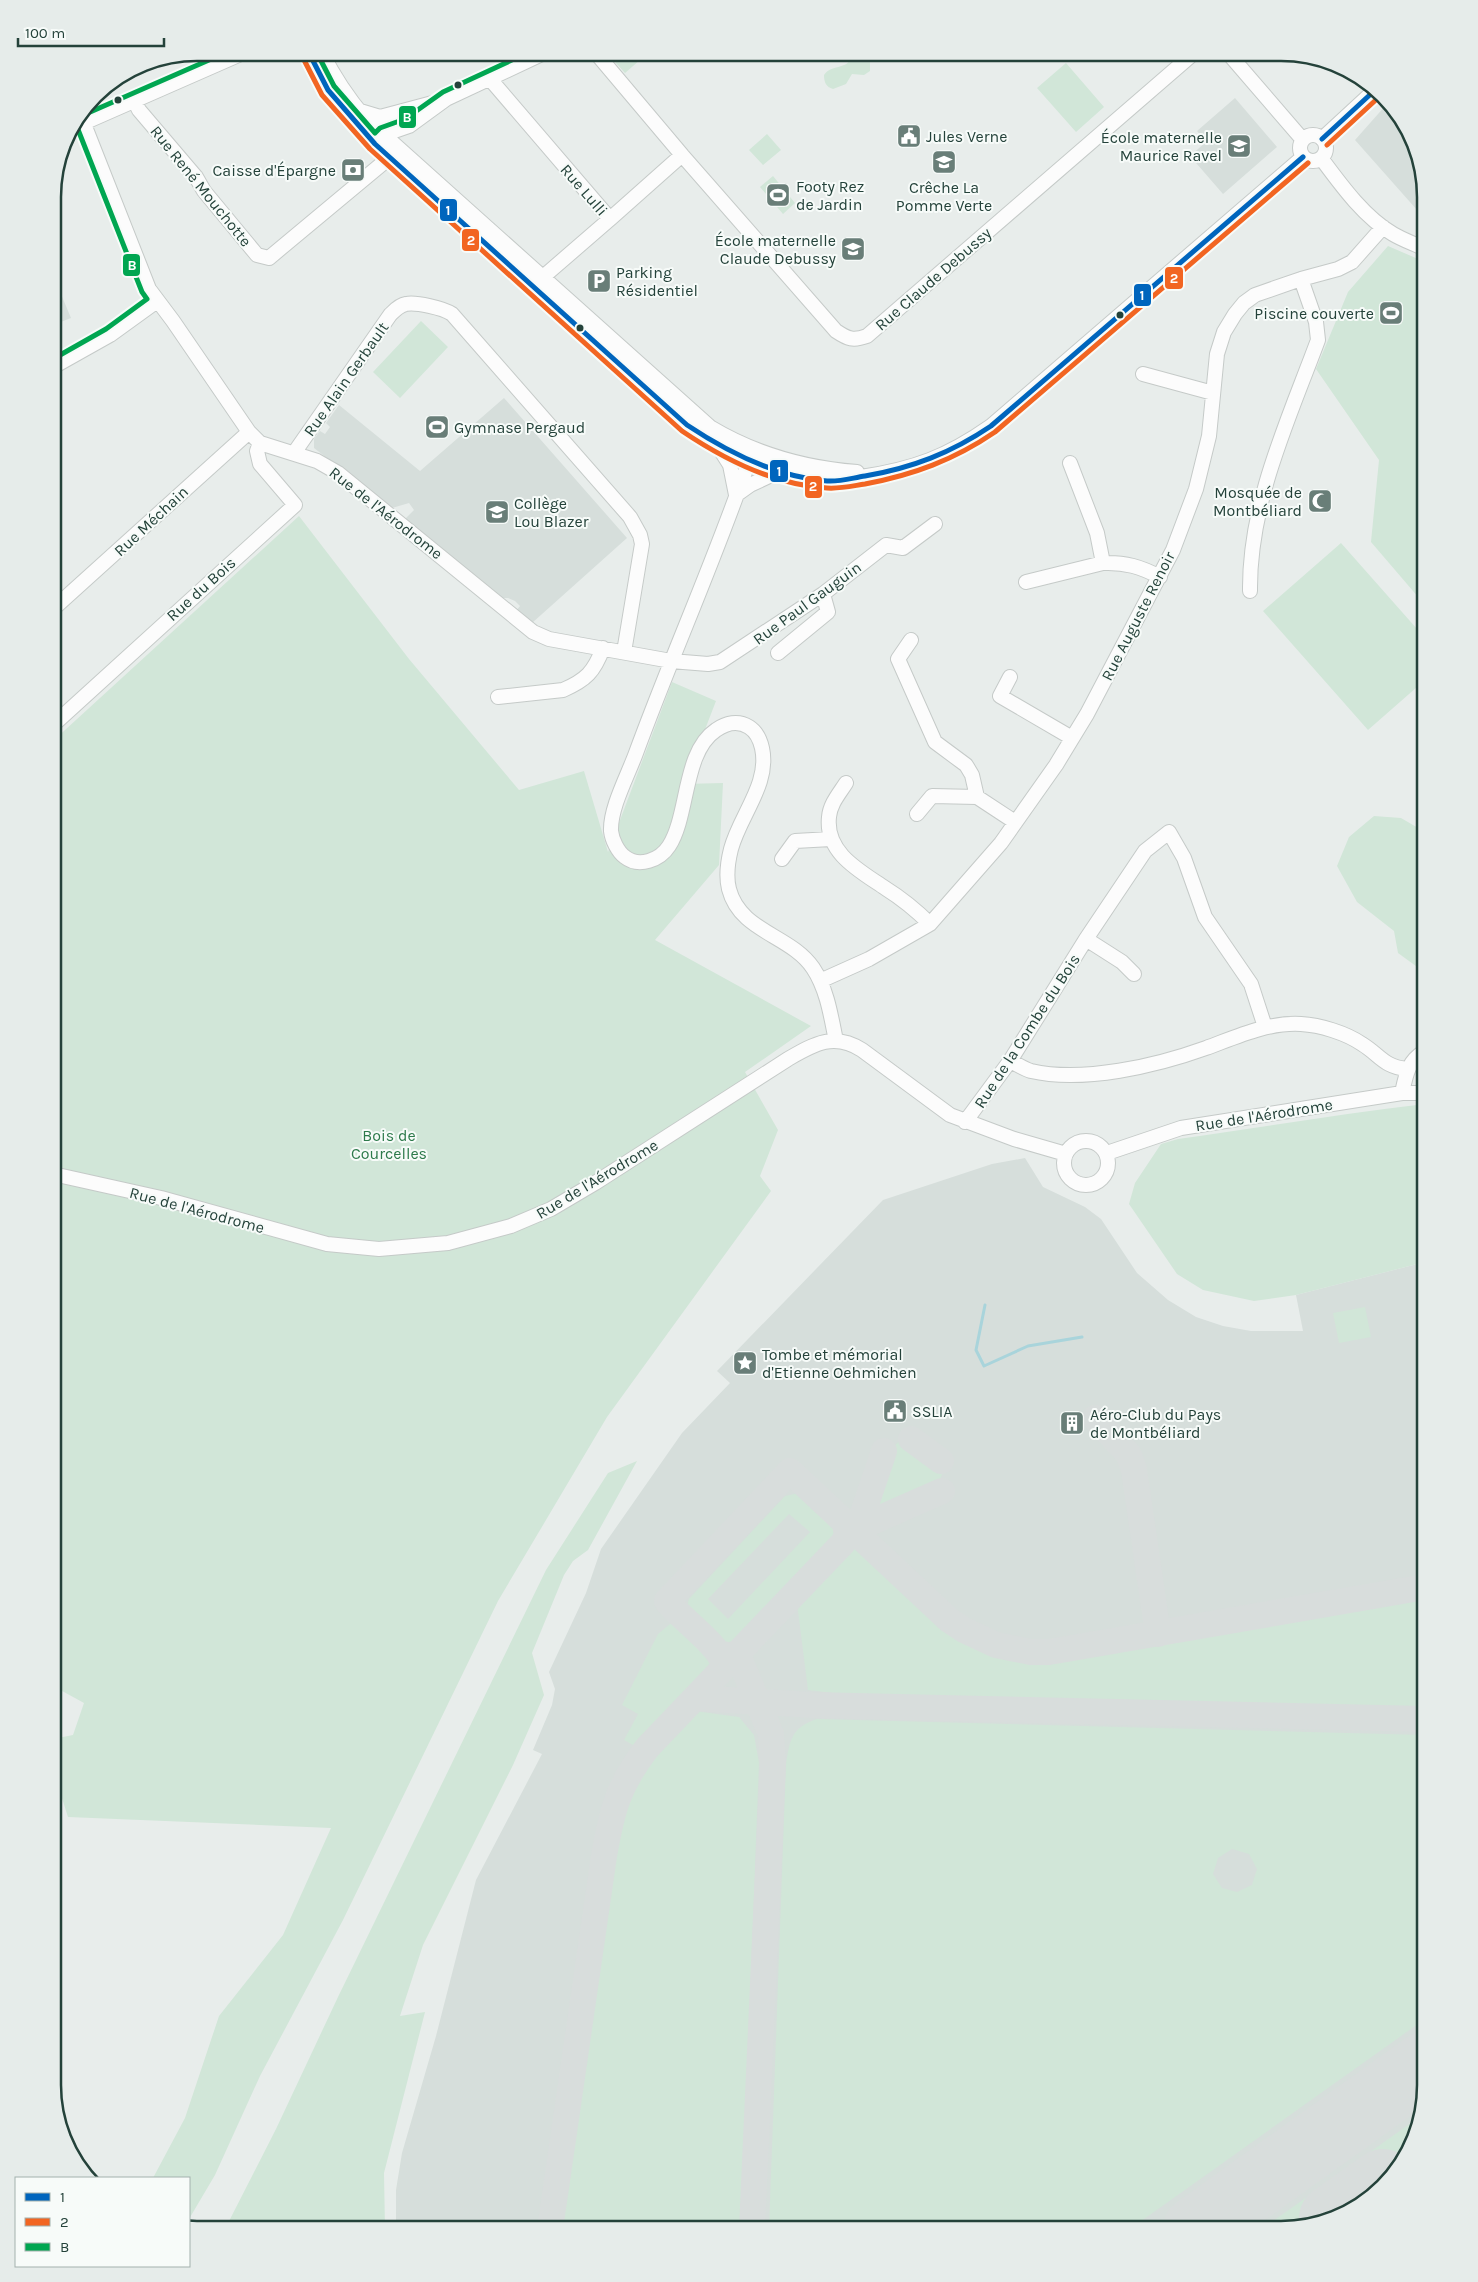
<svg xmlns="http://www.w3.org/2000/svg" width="1478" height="2282" viewBox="0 0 1478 2282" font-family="Karla,sans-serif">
<rect width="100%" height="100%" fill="#e8edeb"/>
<path fill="#d6dedb" d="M1235,98L1277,147L1223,194L1190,156L1206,142L1197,131Z
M1386,105L1410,133L1425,197V219L1355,140Z
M53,275L71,318L53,325Z
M504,398L627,538L532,623L516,611L520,606L515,601L508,598H500L405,519L414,510L409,503L392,508L314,448V439L320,431L325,434L330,427L326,423L339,405L420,471Z
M1025,1158L1043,1187L1085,1207L1101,1219L1137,1273L1168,1300L1196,1317L1223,1326L1251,1331H1303L1296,1295L1425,1262V2085L1401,2165L1345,2214L1281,2229H396V2190L402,2153L436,2036L476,1880L542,1754L533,1750L552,1705L555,1689L549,1672L586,1593L601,1549L682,1433L730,1383L717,1371L883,1200L992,1164Z"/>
<path fill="#d1e6d8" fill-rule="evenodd" d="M607,53H648L625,73Z
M852,53H870V71L864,75L852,74L846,84L833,89C826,87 824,82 824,75C832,63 851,71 852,53Z
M1066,63L1104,107L1076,132L1037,88Z
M767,134L781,150L763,165L749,150Z
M773,176L795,203L783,214L760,187Z
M1388,246L1425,262V605L1371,542L1379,460L1316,369L1348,292Z
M421,321L448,347L400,398L373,372Z
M299,516L409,659L519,790L584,771L608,852L672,682L716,701L684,784L723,783L719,865L655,940L811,1026L745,1072L778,1130L760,1176L771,1191L607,1417L498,1601L343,1920L260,2076L215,2175L189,2219V2178H153L185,2118L219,2016L283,1935L331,1828L68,1817L53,1770V1739L73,1735L84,1703L53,1686V741Z
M1341,543L1425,638V680L1368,730L1263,611Z
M1374,816L1401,818L1425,832V968L1420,969L1398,953L1394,931L1357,902L1337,866L1349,837Z
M1425,1104V1262L1296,1295L1254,1301L1203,1290L1177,1274L1129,1204L1135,1183L1161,1144L1178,1139C1260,1128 1343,1113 1425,1104Z
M1365,1307L1371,1337L1339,1343L1333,1313Z
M906,1439L939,1463L943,1472L938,1484L867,1513C873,1497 886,1440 906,1439Z
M637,1461L588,1550L573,1561L564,1575L532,1653L544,1695L513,1765L423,1945L400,2016L425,2012L384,2173L385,2229H225L276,2129L338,1997L546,1570L608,1473Z
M799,1493L836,1524V1539L737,1645L730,1647L722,1646L690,1616L687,1606L689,1599L785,1496ZM789,1514L810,1532L728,1619L708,1599Z
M858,1548L864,1551C902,1587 953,1647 1006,1658C1031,1663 1056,1659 1081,1655L1425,1595V1707L867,1697L808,1690L797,1603C810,1588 838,1550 858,1548Z
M670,1624C683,1624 713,1654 714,1667L645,1743L633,1745L624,1740L638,1714L622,1705L658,1634Z
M695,1711L739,1717L754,1735L759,1763L741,2229H559L622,1809C640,1765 663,1744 695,1711Z
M817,1719L1425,1735V2019L1130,2229H769L786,1764C790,1739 792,1727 817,1719ZM1232,1849L1249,1854L1257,1869L1252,1885L1237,1892L1222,1888L1213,1874L1218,1858Z
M1415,2120L1408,2145L1293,2227L1281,2229H1262Z"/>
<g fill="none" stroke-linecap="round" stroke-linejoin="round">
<path stroke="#a9d4db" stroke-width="3" d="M985,1305L976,1350L984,1366L1028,1346L1082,1337"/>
<path stroke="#d8dddc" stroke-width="26" d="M1095,1418L1129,1455L1134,1470L1158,1634
M911,1439L941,1461
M858,1528L884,1451
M853,1532L858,1528L942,1491
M723,1654L730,1656L737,1653L771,1734L773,1762L752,2229
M721,1670L723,1663C720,1646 680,1618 667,1601L790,1471L949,1620L964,1630L996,1645L1031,1652H1049L1425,1587
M695,1698L812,1705L1425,1719
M550,2229L604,1856C612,1810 618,1786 647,1748L843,1543L847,1535L845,1524"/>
<path stroke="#d8dddc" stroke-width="66" d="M1332,2218L1383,2182
M1196,2229L1425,2065"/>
<defs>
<path id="minor" d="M309,53C321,88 349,117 375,144L687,425C724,451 782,479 827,481C838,482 851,479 861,477C914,469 947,457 991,426L1303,157
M322,53C334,77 348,98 365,118L710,427C755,454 804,468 857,472
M596,53L682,155
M1228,53L1303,140
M490,79L610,219L682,155L836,331C848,339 853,341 867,336L1194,53
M135,102L139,110L196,177L204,191L257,255L269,258L389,158
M360,111L380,117L440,101
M84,124L149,289L173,321L249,432L260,443L317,461L338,473L533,632L549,639L671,661L708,664L720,662L823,594L886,545L903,548L935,524
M72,128L243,53
M383,135L409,126L446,99L544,53
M1300 148a13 13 0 1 1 26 0a13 13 0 1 1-26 0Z
M1322,139L1374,91
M1321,158C1341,185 1364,217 1393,234C1403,240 1415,244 1425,249
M543,277L610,219
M53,367L110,335L157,301
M1143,374L1213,393
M716,443L730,465L736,495L750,485L780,471
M752,452C718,553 673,652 636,753C628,775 610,808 611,831C612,840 618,852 625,857C639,868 660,860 669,846C689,815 683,752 716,730C726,723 738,720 749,727C757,732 760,739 762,748C770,784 740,815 731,849C728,861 726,877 729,889C740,932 791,935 813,968C827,989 831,1016 836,1041
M294,453L390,315C394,311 399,305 406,304C416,302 443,308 452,314L630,517L640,535L642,544L624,652
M1070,463L1097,533L1103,563
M1026,582L1103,563C1125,562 1141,567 1160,577
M1250,591C1249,503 1288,421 1318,340L1316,322L1301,279
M53,609L249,432
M911,640L898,659L935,742L966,765L972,775L977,797L1015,822
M778,653L828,612L823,594
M1010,677L1000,696L1072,738
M498,697L563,690C586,680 594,672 603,648
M53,725L295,505L260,464L257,451L260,443
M846,783C839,794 830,804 829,817C825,853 860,871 885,888C901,898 917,911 930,924
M917,814L932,796L977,797
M782,859L795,841L831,839
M1086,939L1122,962L1134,974
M820,981L869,959L930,924L1001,843L1056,765L1087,714L1173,550L1196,489L1209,436L1217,354L1224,332L1235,314L1244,303L1255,295L1301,279L1338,269L1352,262L1383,227
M1010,1061C1017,1064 1024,1069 1031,1071C1083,1083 1156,1066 1206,1048C1236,1037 1268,1022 1301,1024C1320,1025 1346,1033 1362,1044C1380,1055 1384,1067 1407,1069
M1402,1093C1406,1074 1408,1061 1425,1051
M965,1122L1010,1061L1086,939L1145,851L1169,832L1184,858L1205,917L1251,984L1265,1027
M1064 1163a22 22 0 1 1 44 0a22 22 0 1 1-44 0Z
M1107,1153L1181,1128L1402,1093H1425
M53,1174L161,1198L327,1244L379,1249L448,1243L511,1226L551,1209L595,1183L788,1059C814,1044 834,1032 862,1050L950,1115L1014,1139L1066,1154"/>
</defs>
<use href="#minor" stroke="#c5cac8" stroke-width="16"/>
<use href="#minor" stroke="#fcfcfc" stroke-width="14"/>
<defs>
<path id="bus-1" d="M309,53L328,90L375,144L687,425C729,453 776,477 827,481C840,482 852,478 865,476C912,468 951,453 991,426L1303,157
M1322,139L1374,91"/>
<path id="bus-2" d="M302,56L322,95L370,149L682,431C725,460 774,485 827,488C840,489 852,486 865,484C913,475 954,460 995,432L1308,163
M1327,145L1379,97"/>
<path id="bus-3" d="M317,53L334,86L375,133L380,128L405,119L443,92L527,53
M81,116L225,53
M53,359L106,329L147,299L142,292L77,127"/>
</defs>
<use href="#bus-1" stroke="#f7fbf9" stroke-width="9"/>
<use href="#bus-2" stroke="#f7fbf9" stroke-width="9"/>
<use href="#bus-3" stroke="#f7fbf9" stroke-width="9"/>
<use href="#bus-1" stroke="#0065bd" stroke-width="5"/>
<use href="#bus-2" stroke="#f26522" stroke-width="5"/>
<use href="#bus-3" stroke="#00a651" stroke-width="5"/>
</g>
<defs>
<symbol id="civic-square" viewBox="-11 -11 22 22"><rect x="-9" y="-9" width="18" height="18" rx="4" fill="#697e78" stroke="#f7fbf9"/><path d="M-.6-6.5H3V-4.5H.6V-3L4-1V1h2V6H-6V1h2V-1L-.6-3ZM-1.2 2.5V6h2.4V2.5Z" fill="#fff"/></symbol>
<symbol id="school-square" viewBox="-11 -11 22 22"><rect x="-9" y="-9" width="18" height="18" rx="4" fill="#697e78" stroke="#f7fbf9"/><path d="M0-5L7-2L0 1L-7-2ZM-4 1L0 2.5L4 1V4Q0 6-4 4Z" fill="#fff"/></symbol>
<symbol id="bank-square" viewBox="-11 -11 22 22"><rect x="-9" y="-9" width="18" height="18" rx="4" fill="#697e78" stroke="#f7fbf9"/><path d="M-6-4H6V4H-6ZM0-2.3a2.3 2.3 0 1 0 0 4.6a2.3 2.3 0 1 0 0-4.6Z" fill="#fff"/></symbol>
<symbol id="stadium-square" viewBox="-11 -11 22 22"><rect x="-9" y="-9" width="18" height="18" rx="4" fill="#697e78" stroke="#f7fbf9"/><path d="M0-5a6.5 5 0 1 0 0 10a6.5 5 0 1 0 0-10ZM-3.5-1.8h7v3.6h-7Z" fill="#fff"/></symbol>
<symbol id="parking-square" viewBox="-11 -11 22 22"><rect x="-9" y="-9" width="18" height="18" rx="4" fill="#697e78" stroke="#f7fbf9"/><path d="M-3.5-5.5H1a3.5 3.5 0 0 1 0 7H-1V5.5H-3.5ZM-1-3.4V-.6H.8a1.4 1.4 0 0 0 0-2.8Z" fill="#fff"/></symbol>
<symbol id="mosque-square" viewBox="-11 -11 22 22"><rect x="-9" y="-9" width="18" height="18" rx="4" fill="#697e78" stroke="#f7fbf9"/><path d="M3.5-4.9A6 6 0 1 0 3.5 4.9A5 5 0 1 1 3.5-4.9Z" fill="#fff"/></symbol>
<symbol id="sight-square" viewBox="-11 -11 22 22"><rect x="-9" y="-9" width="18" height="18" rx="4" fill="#697e78" stroke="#f7fbf9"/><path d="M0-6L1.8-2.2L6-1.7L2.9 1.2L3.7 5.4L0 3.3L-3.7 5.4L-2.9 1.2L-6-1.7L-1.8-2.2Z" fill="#fff"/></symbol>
<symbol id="building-square" viewBox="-11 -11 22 22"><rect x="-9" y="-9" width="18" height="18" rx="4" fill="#697e78" stroke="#f7fbf9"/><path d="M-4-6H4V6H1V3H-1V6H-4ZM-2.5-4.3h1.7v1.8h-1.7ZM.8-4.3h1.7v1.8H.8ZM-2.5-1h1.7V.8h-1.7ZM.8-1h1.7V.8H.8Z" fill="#fff"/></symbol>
</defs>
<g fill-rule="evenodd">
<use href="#civic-square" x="895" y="122" width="28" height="28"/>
<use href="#school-square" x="1225" y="132" width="28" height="28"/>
<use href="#school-square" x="930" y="148" width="28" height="28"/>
<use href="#bank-square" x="339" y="156" width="28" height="28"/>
<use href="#stadium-square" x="764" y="181" width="28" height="28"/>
<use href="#school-square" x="839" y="235" width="28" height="28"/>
<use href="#parking-square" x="585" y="267" width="28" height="28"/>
<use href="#stadium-square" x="1377" y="299" width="28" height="28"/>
<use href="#stadium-square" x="423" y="413" width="28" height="28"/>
<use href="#mosque-square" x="1306" y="487" width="28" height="28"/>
<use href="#school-square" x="483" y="498" width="28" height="28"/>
<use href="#sight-square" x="731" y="1349" width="28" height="28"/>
<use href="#civic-square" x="881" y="1397" width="28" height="28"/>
<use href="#building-square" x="1058" y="1409" width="28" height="28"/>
</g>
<g fill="#24423a" stroke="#f7fbf9" stroke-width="2">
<circle cx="458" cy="85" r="4.5"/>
<circle cx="118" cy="100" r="4.5"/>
<circle cx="1120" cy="315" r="4.5"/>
<circle cx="580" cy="328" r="4.5"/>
</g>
<g text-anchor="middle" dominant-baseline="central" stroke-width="4" stroke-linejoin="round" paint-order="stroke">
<g font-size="16" fill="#24423a" stroke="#f7fbf9" text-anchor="start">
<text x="926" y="136">Jules Verne</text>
<text x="1222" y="137" text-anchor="end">École maternelle<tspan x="1222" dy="18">Maurice Ravel</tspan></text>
<text x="336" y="170" text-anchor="end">Caisse d'Épargne</text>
<text x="796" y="186">Footy Rez<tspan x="796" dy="18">de Jardin</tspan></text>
<text x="944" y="187" text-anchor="middle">Crêche La<tspan x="944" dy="18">Pomme Verte</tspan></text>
<text x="836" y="240" text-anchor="end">École maternelle<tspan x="836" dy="18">Claude Debussy</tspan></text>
<text x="616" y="272">Parking<tspan x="616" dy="18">Résidentiel</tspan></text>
<text x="1374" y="313" text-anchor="end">Piscine couverte</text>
<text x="454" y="427">Gymnase Pergaud</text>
<text x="1302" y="492" text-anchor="end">Mosquée de<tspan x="1302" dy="18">Montbéliard</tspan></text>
<text x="514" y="503">Collège<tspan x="514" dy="18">Lou Blazer</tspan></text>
<text x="762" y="1354">Tombe et mémorial<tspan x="762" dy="18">d'Etienne Oehmichen</tspan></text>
<text x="912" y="1411">SSLIA</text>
<text x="1090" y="1414">Aéro-Club du Pays<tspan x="1090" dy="18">de Montbéliard</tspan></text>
</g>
<g font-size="16" fill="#24423a" stroke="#f7fbf9">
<text transform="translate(201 186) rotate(51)">Rue René Mouchotte</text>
<text transform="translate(584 190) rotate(49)">Rue Lulli</text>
<text transform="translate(933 279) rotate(-41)">Rue Claude Debussy</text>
<text transform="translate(346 379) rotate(-55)">Rue Alain Gerbault</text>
<text transform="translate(386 513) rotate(38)">Rue de l'Aérodrome</text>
<text transform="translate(151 521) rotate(-43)">Rue Méchain</text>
<text transform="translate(201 589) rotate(-42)">Rue du Bois</text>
<text transform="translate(807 603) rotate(-36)">Rue Paul Gauguin</text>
<text transform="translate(1138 616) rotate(-63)">Rue Auguste Renoir</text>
<text transform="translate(1027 1031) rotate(-57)">Rue de la Combe du Bois</text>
<text transform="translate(1264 1115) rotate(-9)">Rue de l'Aérodrome</text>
<text transform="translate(597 1179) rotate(-31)">Rue de l'Aérodrome</text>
<text transform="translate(197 1210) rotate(15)">Rue de l'Aérodrome</text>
</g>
<g font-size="16" fill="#2d7a4b" stroke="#f7fbf9">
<text x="389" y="1135">Bois de<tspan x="389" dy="18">Courcelles</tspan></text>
</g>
</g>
<path d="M0 0H1478V2282H0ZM197 61H1281A136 136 0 0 1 1417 197V2085A136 136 0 0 1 1281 2221H197A136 136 0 0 1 61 2085V197A136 136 0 0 1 197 61Z" fill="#e6ecea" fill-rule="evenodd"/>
<path fill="none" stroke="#24423a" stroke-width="2.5" d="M197 61H1281A136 136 0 0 1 1417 197V2085A136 136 0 0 1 1281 2221H197A136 136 0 0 1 61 2085V197A136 136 0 0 1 197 61Z"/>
<g stroke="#f7fbf9" stroke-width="2">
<rect x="398" y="105" width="19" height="24" rx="5" fill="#00a651"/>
<rect x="439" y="198" width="19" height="24" rx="5" fill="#0065bd"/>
<rect x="461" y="228" width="19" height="24" rx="5" fill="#f26522"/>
<rect x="122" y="253" width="19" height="24" rx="5" fill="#00a651"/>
<rect x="1164" y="266" width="20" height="24" rx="5" fill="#f26522"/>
<rect x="1133" y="283" width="19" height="24" rx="5" fill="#0065bd"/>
<rect x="769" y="459" width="20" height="24" rx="5" fill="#0065bd"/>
<rect x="804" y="475" width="19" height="24" rx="5" fill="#f26522"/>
</g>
<g font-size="14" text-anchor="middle" font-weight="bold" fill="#fff">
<text x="407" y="122">B</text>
<text x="448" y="215">1</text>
<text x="471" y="245">2</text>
<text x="132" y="270">B</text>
<text x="1174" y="283">2</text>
<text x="1142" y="300">1</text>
<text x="779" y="476">1</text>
<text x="813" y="491">2</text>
</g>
<rect x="15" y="2177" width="175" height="90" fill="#f7fbf9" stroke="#a3b1ad"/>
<rect x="25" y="2193" width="25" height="8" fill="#0065bd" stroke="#a3b1ad"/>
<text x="60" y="2202" font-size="15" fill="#24423a">1</text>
<rect x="25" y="2218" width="25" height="8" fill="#f26522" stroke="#a3b1ad"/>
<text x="60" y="2227" font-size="15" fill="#24423a">2</text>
<rect x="25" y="2243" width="25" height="8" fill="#00a651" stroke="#a3b1ad"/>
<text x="60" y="2252" font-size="15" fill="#24423a">B</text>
<path d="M18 38v8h146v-8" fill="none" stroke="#24423a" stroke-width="2.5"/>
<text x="25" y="38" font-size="15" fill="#24423a" stroke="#f7fbf9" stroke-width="4" paint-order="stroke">100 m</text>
</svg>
